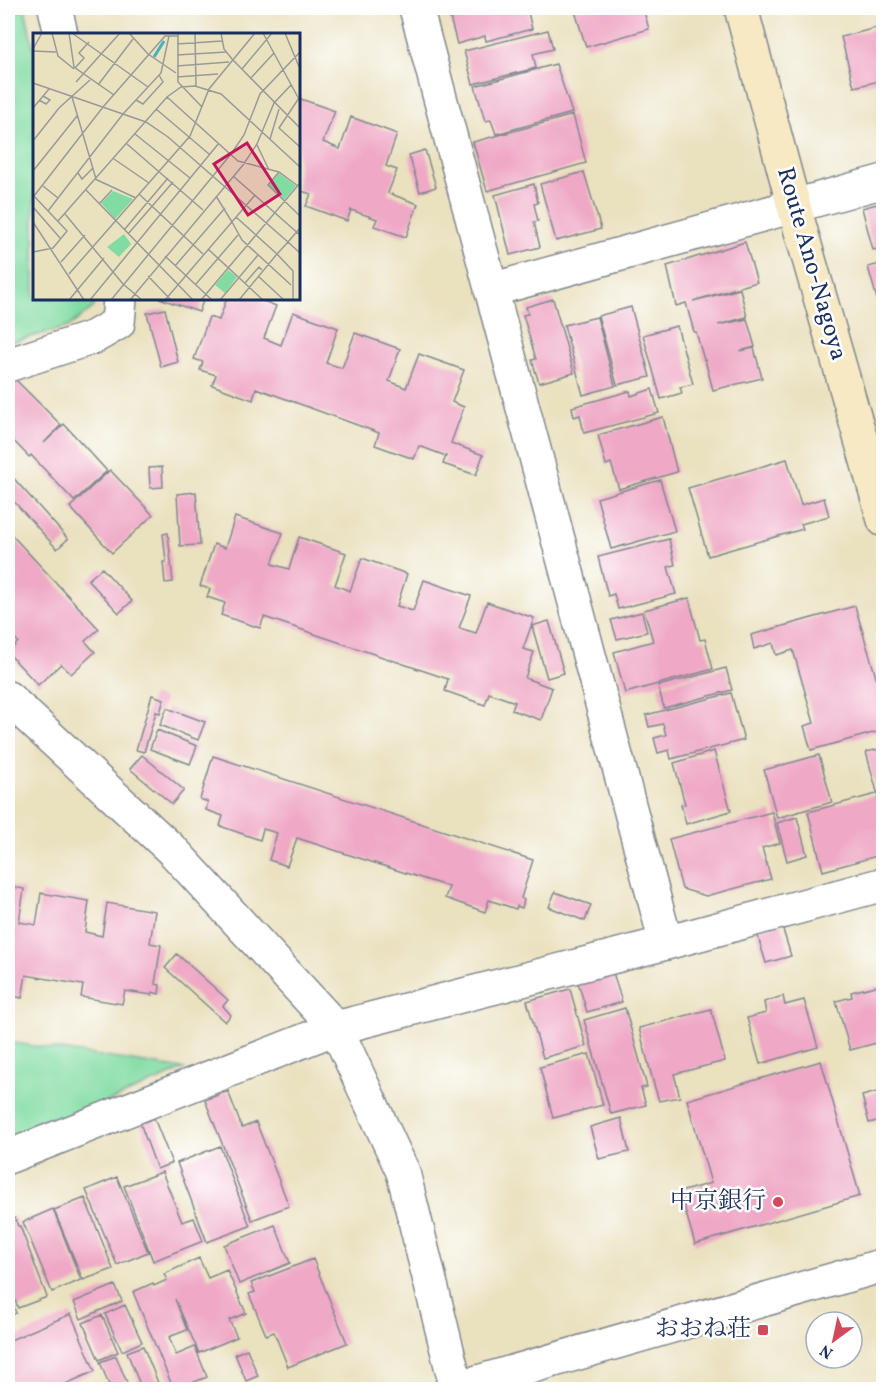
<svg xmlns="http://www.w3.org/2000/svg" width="891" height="1397" viewBox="0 0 891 1397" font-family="Vollkorn,'Noto Serif JP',serif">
<rect width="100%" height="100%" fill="#fff"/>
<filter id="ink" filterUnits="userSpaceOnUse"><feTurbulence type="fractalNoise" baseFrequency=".0167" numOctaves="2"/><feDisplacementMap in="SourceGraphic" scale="12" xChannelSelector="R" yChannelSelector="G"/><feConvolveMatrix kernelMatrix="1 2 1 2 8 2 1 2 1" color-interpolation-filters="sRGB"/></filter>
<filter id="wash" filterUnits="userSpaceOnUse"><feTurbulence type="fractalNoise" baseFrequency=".008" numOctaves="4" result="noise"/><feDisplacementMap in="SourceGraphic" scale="24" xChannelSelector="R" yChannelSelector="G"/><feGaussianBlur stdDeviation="1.35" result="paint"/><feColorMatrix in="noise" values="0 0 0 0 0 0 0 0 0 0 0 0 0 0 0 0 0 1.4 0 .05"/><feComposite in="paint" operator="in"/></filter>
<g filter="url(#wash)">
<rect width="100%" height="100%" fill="#eae1bf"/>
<path fill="#81dca2" stroke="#4e8680" stroke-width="1.5" d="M8,8H25L34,51V298L93,299L94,307L68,327L8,343Z
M8,1042L184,1069L8,1145Z"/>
<g id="blocks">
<path fill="#efa8c6" d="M473,8H527L532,29L486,41L485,36L457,44L449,14Z
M574,8H643L649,29L586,47Z
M884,26V80L854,87L841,37Z
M548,30L553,49L533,54L536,68L473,84L464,51Z
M556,64L572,113L496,134L491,120L485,121L475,86Z
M298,98L335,111L323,142L340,149L351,117L397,134L386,166L397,170L388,193L418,204L406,237L374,226L377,219L351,210L347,221L306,206L311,194L298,190Z
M573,115L586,163L487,191L473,142Z
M425,150L436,187L420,192L409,155Z
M584,172L601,229L556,241L540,184Z
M534,184L538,203L534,204L538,221L534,222L540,247L510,255L495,195Z
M884,202V248L873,250L862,208Z
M745,242L757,282L693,301L740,289L747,317L718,325L747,319L755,347L740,351L754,348L762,378L713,390L705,360H704L696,332H694L686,303L676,306L667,266Z
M884,263V305L879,306L868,267Z
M159,298H204L199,312Z
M227,298H256L276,306L264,338L281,345L293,312L338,328L326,363L342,368L355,333L400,349L389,381L406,388L419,354L464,370L452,402L464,407L451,443L483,455L476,475L443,464L446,456L419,446L414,459L375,445L379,433L256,388L253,400L212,385L216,375L200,370L203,362L194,359L209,317L219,320Z
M553,299L574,373L539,383L532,360L536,359L523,315L528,314L526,307Z
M631,307L650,377L617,385L598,316Z
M165,309L178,362L161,367L147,313Z
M597,317L615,386L583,395L564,325Z
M677,326L693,384L680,387L682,393L661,399L643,335Z
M15,379L61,425L44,443L64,424L107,471L74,501L31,455L29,457L8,435V386Z
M652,389L659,413L584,433L580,415L574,417L572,407L630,391L631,396Z
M663,417L677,472L619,489L611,463L606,465L598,435Z
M787,459L801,505L824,498L829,516L801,524L803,529L708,556L688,488Z
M162,467L163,487L150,488L149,468Z
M110,470L153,515L112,553L70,507Z
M8,472L68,539L57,549L8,495Z
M660,480L675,531L611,549L597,498Z
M196,492L200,545L180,546L177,494Z
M235,517L283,533L272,564L289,569L299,537L346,553L335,585L350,591L362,558L407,574L397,606L413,611L424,580L471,596L459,628L476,633L487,602L534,618L523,649L534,652L525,678L552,688L541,720L512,710L515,702L489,693L485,705L445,691L448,679L264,617L260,628L221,615L225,603L207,597L210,589L200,586L214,544L225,548Z
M8,531L99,629L85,641L95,652L71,674L61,664L38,685L8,653L18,642L8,630Z
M168,533L173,582L165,583L163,562H166L163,534Z
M669,539L675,565L668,567L676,594L618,609L614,594L608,596L598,557Z
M102,568L132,601L119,613L88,580Z
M689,598L700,640L705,639L713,669L625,693L614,652L653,641L644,610Z
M855,606L884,704V730L811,750L804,726L814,723L793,650L776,655L773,643L754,649L751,635Z
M642,612L647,632L617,639L611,620Z
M549,621L564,673L547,678L532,626Z
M726,668L732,690L664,708L658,686Z
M731,693L744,740L671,759L669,750L658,753L654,738L666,735L663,724L649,727L646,715Z
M152,695L164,699L160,713L156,712L144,752L136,750Z
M167,708L205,722L198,740L160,725Z
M157,730L197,746L190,764L150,749Z
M884,748V791L877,792L866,752Z
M714,751L731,811L686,824L681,805L685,804L674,763Z
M142,755L184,790L172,804L130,769Z
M819,755L832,802L777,818L764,770Z
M213,756L533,860L521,898L524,900L522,908L517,906L516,909L489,900L485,912L445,898L449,887L297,838L287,866L269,860L277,833L263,829L260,840L220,826L223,816L206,810L208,802L200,799Z
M884,792V854L823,871L808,812Z
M772,812L780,843L762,848L771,879L706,896L682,889L669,839Z
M797,817L807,855L787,861L777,823Z
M8,886L24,889L19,922L36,925L41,893L89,901L85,932L102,936L107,903L155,911L150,943L161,945L155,984L160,985L159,994L152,992V995L125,991L122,1004L81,997L83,985L26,975L22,998L8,995Z
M555,892L591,905L585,921L549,907Z
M781,923L791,956L766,963L756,930Z
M177,954L228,1000L223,1006L231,1015L225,1022L165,968Z
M612,969L622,1002L587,1012L577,979Z
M884,984V1041L850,1050L836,1001L852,997L851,992Z
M570,989L586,1046L543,1058L527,1001Z
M783,996L785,1005L804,1000L818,1047L760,1064L747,1018L766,1013L764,1002Z
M625,1008L647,1087L641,1088L646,1105L611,1114L584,1020Z
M711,1009L725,1061L674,1074L680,1097L659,1101L654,1085L639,1028Z
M589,1054L603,1105L553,1118L540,1067Z
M821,1061L860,1196L695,1244L680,1192L711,1183L687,1100Z
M884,1090V1119L869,1123L862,1096Z
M228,1091L242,1128L256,1122L289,1206L252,1220L205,1100Z
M154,1118L172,1163L157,1169L140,1123Z
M621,1118L629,1152L599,1159L590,1127Z
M220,1146L250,1226L207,1242L177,1163Z
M162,1172L182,1222L194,1218L203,1241L153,1261L124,1186Z
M117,1177L148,1252L117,1265L86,1190Z
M85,1198L113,1269L83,1280L54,1210Z
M53,1209L81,1280L52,1292L23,1222Z
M15,1218L18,1226H20L47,1297L18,1308L8,1281V1220Z
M275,1225L290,1263L239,1284L224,1245Z
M199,1258L208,1278L227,1270L246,1313L229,1320L237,1337L199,1353L175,1299L187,1330L169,1337L176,1355L195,1347L207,1377L174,1390L133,1292L153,1283L154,1286L167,1280L164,1274Z
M313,1259L347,1343L288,1367L274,1332L266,1335L249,1294L255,1292L251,1283Z
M115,1285L122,1301L81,1319L74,1302Z
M8,1291L16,1313L8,1316Z
M125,1305L142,1342L122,1351L105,1314Z
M71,1314L95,1371L52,1390H8V1341Z
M102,1315L118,1352L99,1360L83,1323Z
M143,1346L161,1390H142L127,1352Z
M247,1349L258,1376L246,1381L235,1354Z
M116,1356L130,1390H111L100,1362Z"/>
</g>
</g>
<g filter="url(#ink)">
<use href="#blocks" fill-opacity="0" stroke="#82888e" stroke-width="1.5"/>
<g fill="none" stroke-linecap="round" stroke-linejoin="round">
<defs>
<path id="minor" d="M55,8L61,34
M416,8L666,943
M491,290L884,181
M8,365L94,337L118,323L120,298
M8,698L174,852L336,1028L403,1172L457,1390
M8,1157L336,1028L666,943L884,884"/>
<path id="tertiary" d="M450,1390L884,1265"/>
<path id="secondary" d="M741,8L794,207L884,520"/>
</defs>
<use href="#minor" stroke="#82888e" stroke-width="36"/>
<use href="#tertiary" stroke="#82888e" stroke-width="36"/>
<use href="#secondary" stroke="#82888e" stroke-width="36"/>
<use href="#minor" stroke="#fff" stroke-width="33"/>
<use href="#tertiary" stroke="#fff" stroke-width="33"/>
<use href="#secondary" stroke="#f6e9c3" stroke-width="33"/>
</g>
</g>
<g fill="#d1495b" stroke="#fff" stroke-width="2">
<circle cx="778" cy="1202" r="6"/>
<rect x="757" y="1324" width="12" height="12" rx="3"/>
</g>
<g text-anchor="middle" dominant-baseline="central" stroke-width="5" stroke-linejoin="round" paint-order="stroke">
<g font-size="24" fill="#1b2f5e" stroke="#fff">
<text transform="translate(811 264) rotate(74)">Route Ano-Nagoya</text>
</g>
<g font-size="24" fill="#1b2f5e" stroke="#fff" text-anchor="end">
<text x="766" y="1202">中京銀行</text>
<text x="751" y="1330">おおね荘</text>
</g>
</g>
<g transform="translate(33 33)">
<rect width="267" height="267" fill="#eae1bf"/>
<path d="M246,140L263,153L251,167L236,152ZM80,158L100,166L82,186L68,170ZM91,201L98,211L86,224L74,214ZM195,237L204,244L192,260L182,252Z" fill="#81dca2"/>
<path fill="none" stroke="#43b2bc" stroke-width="3" d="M121,24L131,8"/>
<path fill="none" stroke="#979a98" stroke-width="1.5" d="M19,0L25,23L41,36M36,0L41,34L81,62M39,0L115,54M96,0L115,21L143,40M162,0L163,53M188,0L191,16L199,26L267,95M230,0L267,68M252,0L267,36M145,1V49L169,74M144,11L189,8M0,16L9,0M0,18L23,19M144,22L193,19M144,33L196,29M42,35L51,25L46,20L56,9M209,36L239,0M144,44L185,41M217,46L241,20M43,49L87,0M0,50L113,89L135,104L255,209L244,221L260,238V267M65,52L100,6M39,64L63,146M134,64L205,128L246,139L265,153M266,65L246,95L267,114M6,67L13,71L17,67L10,63M103,67L110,71L130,49L126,42M0,75L16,56M123,76L176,121M102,101L157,145M237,106L246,76M0,108L26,75L57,47M94,111L170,177M224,112L236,137M81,126L116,150M0,138L44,83M246,139L235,152L267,183M45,140L49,146L60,135M200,143L267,202M62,146L103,165M10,153L25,165M53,157L160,267M106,161L170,221M1,163L70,74L132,3H136M183,163L199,189M66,171L79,157M0,174L27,205M15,178L90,81L128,40L136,3H145M32,181L90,251L109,267M203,184L244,221L206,267M25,188L134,64L148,54L162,53L188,61L267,134M0,189L51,267M199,189L209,207L258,252M267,195L255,209L267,220M91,197L135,145M95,201L140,149M175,216L230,267M0,219L20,215L34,198L0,162M132,223L179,267M28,229L52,202M142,233L192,175M36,241L157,103L176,56L222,0M115,243L138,267M225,243L251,267M212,250L226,234L229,237M163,251L205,202M36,267L71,225M57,267L186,110M78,267L198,121L211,102L227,61L267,19M97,267L210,132L224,111L241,70L258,52M132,267L222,162M168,267L267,150M187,267L225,222"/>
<path fill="#c2185b" fill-opacity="0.15" stroke="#c2185b" stroke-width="3" d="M214,110L247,161L215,182L181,131Z"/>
<rect width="267" height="267" fill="none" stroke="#1b2f5e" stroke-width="3"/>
</g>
<rect width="891" height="1397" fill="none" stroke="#fff" stroke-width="30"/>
<g transform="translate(834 1340) rotate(213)"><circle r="28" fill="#ffffff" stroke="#a4acbf" stroke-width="1.5"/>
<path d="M0-4.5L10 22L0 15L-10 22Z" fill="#d1495b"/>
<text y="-9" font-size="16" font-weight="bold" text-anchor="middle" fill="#1b2f5e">N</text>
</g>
</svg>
